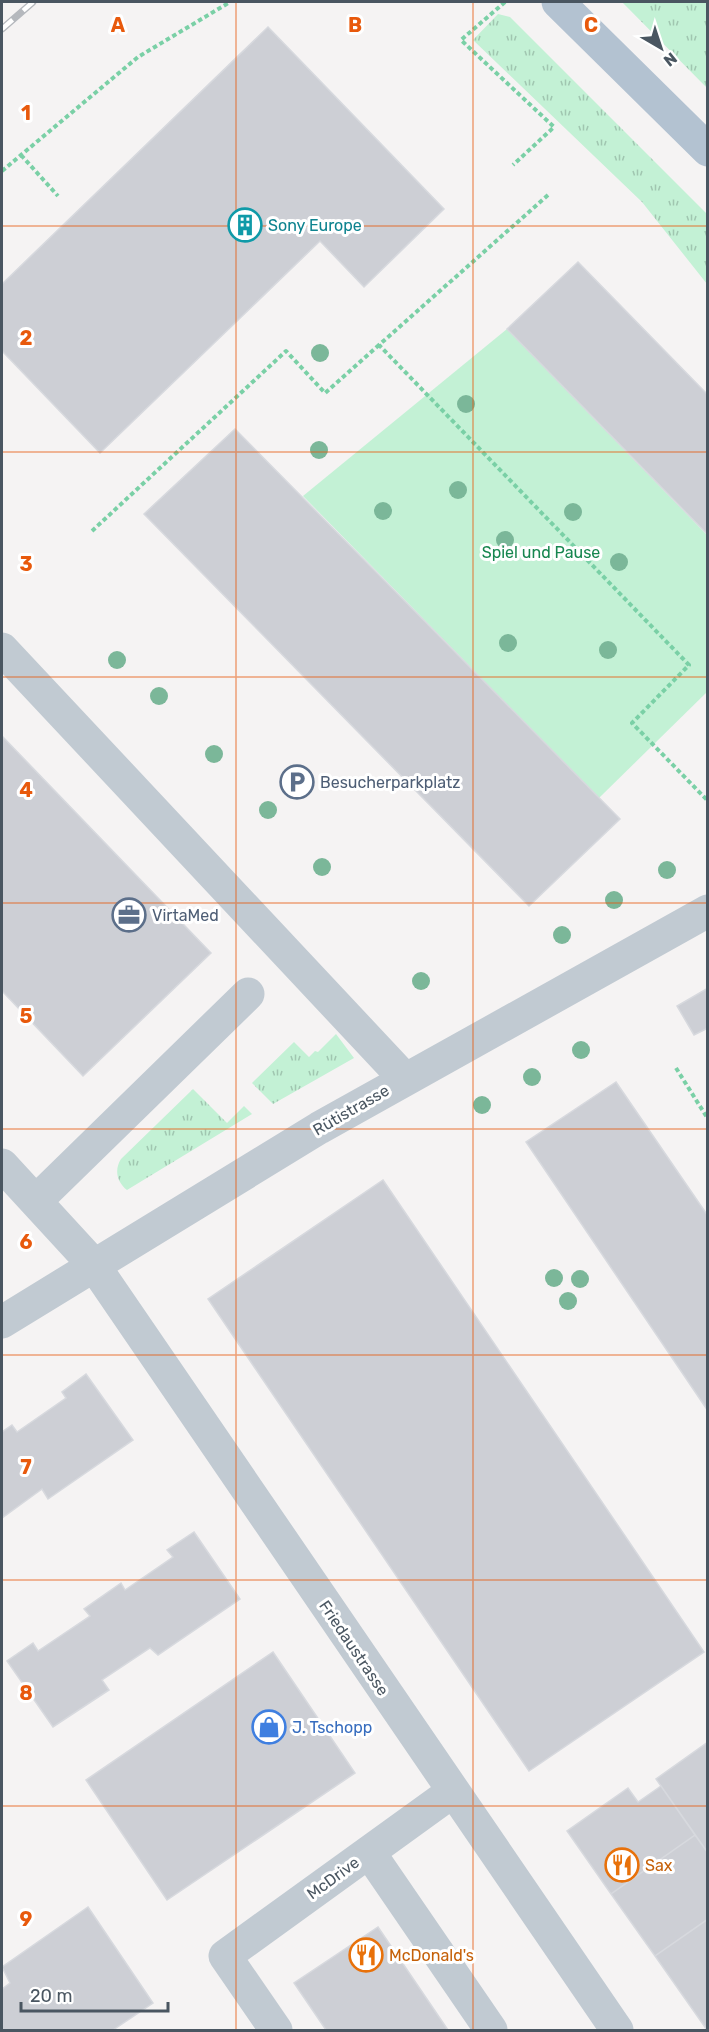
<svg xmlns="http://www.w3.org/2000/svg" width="709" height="2032" viewBox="0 0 709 2032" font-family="Rubik,sans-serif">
<defs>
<pattern id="grass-tufts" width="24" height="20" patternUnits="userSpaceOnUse" patternTransform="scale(1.5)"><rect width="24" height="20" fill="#c3f1d5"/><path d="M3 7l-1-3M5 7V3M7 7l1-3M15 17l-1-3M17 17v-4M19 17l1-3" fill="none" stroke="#a0c6b0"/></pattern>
</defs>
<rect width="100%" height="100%" fill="#f5f3f3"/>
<path fill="url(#grass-tufts)" d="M622,2H707V88Z
M498,14L510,17L707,214V284L642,202L473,40Z
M336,1034L354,1058L273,1104L252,1083L294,1042L309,1057L315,1051L318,1052Z
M193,1089L227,1123L244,1106L252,1114L127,1190C117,1182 114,1170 121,1159Z"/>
<path fill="#c3f1d5" d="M507,329L707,535V692L599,798L303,496Z"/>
<path fill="#cdcfd5" stroke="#d7d9de" stroke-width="1.5" d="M268,27L444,209L364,287L320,241L100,453L2,351V284Z
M578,262L708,395V535L507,329Z
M235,429L620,819L529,906L144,514Z
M2,736L211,953L83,1076L2,991Z
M708,988V1028L694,1035L677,1006Z
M616,1082L708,1216V1411L526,1142Z
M383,1180L704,1652L529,1771L208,1299Z
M86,1374L133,1440L48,1499L42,1489L2,1518V1432L12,1425L17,1432L66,1398L62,1392Z
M194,1532L240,1599L158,1655L150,1648L102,1680L109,1690L53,1727L7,1661L33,1643L38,1651L90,1616L84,1609L121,1583L125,1590L173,1557L167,1550Z
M273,1652L355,1773L167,1900L86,1780Z
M708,1742V1853L656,1779Z
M661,1786L695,1835L611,1894L567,1831L628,1788L638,1802Z
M695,1835L708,1853V1919L655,1956L611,1894Z
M88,1907L153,2003L113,2030H2V1989L10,1983L2,1967Z
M708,1919V2030H707L655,1956Z
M378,1927L448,2030H326L294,1983Z"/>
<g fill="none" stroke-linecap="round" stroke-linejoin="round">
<path stroke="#7ad0a6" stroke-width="4" stroke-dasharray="4.5 3" stroke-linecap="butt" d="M505,2L461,40L554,127L513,165
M21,155L58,196
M2,171L138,57L230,2
M548,195L379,345L689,665L632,723L708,801
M92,531L286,351L325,393L379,345
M676,1068L708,1119"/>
<path stroke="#c1cad2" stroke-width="33" d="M2,649L405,1079
M2,1165L93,1264L617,2030
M36,1201L248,994
M2,1322L319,1128L708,911
M369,1852L491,2030
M276,2030L225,1956L452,1792"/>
<path stroke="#b3c2d1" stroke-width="33" d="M558,2L708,150"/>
<defs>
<path id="rail" d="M2,29L33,2"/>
</defs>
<use href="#rail" stroke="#b5b8bd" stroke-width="7"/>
<use href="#rail" stroke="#fff" stroke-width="4.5" stroke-dasharray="14" stroke-linecap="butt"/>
</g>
<g fill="#7bb799">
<circle cx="320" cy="353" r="9"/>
<circle cx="466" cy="404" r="9"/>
<circle cx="319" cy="450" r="9"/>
<circle cx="458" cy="490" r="9"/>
<circle cx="383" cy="511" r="9"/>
<circle cx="573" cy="512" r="9"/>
<circle cx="505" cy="540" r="9"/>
<circle cx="619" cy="562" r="9"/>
<circle cx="508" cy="643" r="9"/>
<circle cx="608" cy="650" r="9"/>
<circle cx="117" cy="660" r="9"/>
<circle cx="159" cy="696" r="9"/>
<circle cx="214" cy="754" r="9"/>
<circle cx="268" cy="810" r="9"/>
<circle cx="322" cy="867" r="9"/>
<circle cx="667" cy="870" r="9"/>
<circle cx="614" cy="900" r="9"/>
<circle cx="562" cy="935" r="9"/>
<circle cx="421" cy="981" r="9"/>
<circle cx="581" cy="1050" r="9"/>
<circle cx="532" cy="1077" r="9"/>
<circle cx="482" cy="1105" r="9"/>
<circle cx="554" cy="1278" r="9"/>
<circle cx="580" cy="1279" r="9"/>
<circle cx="568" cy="1301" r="9"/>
</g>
<path fill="none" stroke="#e8590c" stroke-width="1.5" stroke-opacity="0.55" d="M236,2V2030M473,2V2030M2,226H708M2,452H708M2,677H708M2,903H708M2,1129H708M2,1355H708M2,1580H708M2,1806H708"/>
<defs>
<symbol id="building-ring" viewBox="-11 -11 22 22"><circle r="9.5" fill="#fff" stroke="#0f9aa8" stroke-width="1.5"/><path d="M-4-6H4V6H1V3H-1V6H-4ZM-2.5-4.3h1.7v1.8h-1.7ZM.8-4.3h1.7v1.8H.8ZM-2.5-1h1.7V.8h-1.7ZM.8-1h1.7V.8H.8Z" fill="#0f9aa8"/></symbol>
<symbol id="parking-ring" viewBox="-11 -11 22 22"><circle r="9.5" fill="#fff" stroke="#5c6f8a" stroke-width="1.5"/><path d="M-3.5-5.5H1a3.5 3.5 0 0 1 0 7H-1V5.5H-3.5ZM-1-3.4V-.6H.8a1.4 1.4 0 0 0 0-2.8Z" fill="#5c6f8a"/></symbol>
<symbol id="office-ring" viewBox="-11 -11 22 22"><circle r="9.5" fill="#fff" stroke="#5c6f8a" stroke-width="1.5"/><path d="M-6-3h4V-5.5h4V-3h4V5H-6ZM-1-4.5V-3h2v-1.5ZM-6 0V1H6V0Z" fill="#5c6f8a"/></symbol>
<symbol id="shop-ring" viewBox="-11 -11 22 22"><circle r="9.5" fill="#fff" stroke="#3f7fe0" stroke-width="1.5"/><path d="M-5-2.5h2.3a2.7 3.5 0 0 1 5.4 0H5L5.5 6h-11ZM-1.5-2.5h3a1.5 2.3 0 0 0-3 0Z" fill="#3f7fe0"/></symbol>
<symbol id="restaurant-ring" viewBox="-11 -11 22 22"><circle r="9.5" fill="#fff" stroke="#e8710a" stroke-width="1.5"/><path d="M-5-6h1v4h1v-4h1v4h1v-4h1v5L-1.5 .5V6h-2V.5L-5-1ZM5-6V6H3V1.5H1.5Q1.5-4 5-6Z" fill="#e8710a"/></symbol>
</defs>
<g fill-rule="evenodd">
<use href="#building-ring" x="226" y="206" width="38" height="38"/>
<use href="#parking-ring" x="278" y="763" width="38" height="38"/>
<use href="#office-ring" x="110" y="896" width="38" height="38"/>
<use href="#shop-ring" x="250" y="1708" width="38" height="38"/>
<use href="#restaurant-ring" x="603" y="1846" width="38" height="38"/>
<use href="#restaurant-ring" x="347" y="1936" width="38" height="38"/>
</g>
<g text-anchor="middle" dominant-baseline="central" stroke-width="6" stroke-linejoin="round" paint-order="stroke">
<g font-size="16" fill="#0d838f" stroke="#fff" text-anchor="start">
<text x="268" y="225">Sony Europe</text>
</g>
<g font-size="16" fill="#17864f" stroke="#fff">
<text x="541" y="552">Spiel und Pause</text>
</g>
<g font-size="16" fill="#4e5e75" stroke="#fff" text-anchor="start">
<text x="320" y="782">Besucherparkplatz</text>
<text x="152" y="915">VirtaMed</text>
</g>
<g font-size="16" fill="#4a5661" stroke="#fff">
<text transform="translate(351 1110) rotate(-30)">Rütistrasse</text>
<text transform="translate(354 1648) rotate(56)">Friedaustrasse</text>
<text transform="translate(333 1878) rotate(-36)">McDrive</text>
</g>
<g font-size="16" fill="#366cbe" stroke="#fff" text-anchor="start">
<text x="292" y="1727">J. Tschopp</text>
</g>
<g font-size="16" fill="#c56008" stroke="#fff" text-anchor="start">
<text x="645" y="1865">Sax</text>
<text x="389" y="1955">McDonald's</text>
</g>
</g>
<g font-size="20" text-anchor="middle" font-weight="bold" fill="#e8590c" stroke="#fff" stroke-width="6" stroke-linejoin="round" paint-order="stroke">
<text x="118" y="32">A</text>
<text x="355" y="32">B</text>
<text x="591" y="32">C</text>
<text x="26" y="120">1</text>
<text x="26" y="345">2</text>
<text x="26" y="571">3</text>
<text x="26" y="797">4</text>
<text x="26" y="1023">5</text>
<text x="26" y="1249">6</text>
<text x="26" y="1474">7</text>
<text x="26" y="1700">8</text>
<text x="26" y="1926">9</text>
</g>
<rect width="709" height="2032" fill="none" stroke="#4a5661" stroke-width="6"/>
<g transform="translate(661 48) rotate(141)" stroke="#ffffff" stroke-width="4.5" paint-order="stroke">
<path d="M0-4.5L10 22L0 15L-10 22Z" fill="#4a5661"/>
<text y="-9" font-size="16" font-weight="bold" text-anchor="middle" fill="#4a5661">N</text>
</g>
<path d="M21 2002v9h147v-9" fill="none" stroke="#4a5661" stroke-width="3"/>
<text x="30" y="2002" font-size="18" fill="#4a5661" stroke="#ffffff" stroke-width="4.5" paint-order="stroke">20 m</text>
</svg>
